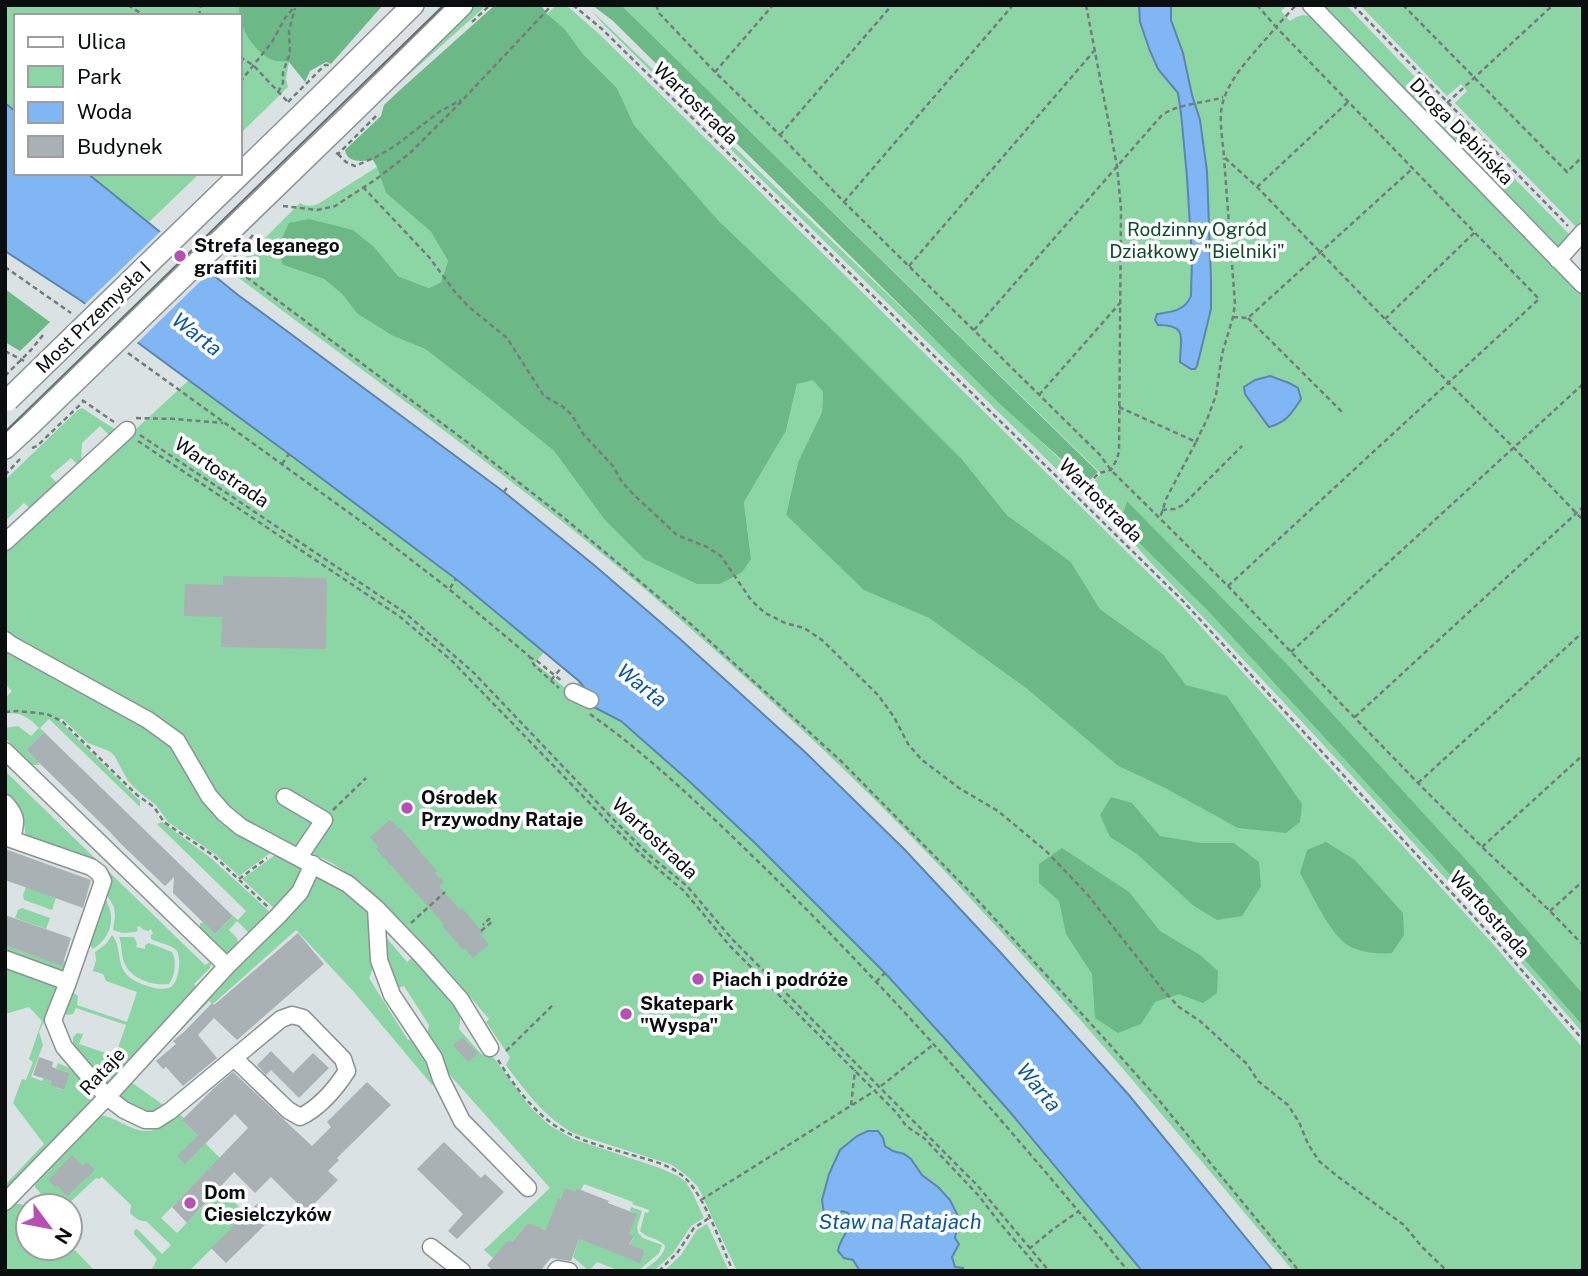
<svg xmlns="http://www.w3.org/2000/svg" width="1588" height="1276" viewBox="0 0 1588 1276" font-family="'Public Sans',sans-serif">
<rect width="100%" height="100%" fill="#dbe2e3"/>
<path fill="#8bd6a4" d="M5,5H256L240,16H16V112L5,103Z
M475,5H487L396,86L395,85L394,83Z
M556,5H566L598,33L1180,604L1493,944L1583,1048V1271H1293C1141,1088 988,905 815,742C746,677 674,612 600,552C480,454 354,365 231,272L300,203C307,207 311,206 318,204L377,167L386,193L431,232L448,261L441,282L429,288L398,276L375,248L283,265L324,279L342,294L359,314L393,336L425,349L490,399L554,451L604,519L751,559L744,502L786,431L797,384L813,379L823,392L822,412L798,462L786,515L864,589L929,618L1027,689L1118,766L1167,789L1227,697L1186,685L1163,654L1100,609L1071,562L1007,515L961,458L840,337L718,220L634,125L617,88L583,54L564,28L547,14Z
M621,5H1287L1281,11L1290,21C1297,16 1302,13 1311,17L1312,15L1583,294V994L1470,864L1288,665L1127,501L1121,519L1132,536L1208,611L1436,859L1583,1026V1033C1443,873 1299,716 1151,563C1132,542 1114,519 1095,499L1087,488L1101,474Z
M1320,5H1346L1440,103L1429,111L1421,110Z
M1360,5H1583V234L1455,103L1467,91L1461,84L1447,96Z
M591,10L1072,471L1083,479L1090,480L1079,491L605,26Z
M240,22C252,45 261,60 289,62L286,79L288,87L240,134Z
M1447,110L1571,236L1558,248L1440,129L1438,121Z
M87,173H200L149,222Z
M189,380L456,579L544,652L535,663L570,692L579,681L592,697L589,704L621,721L689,781L756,844L885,973L948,1042L1010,1112L1142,1271H737L698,1187C689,1177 682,1171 670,1164L575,1134C544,1117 526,1092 506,1065L510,1057L486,1022L489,1019L449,972L362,883L332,863L297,846L295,849L232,817L183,744L5,634V550Z
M82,408L116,430L110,436L100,426L82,443L81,462L78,465L71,458L50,476L58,484L31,509L24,503L5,521V480L78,410Z
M5,645L167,738L206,798L273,851L239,876L216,855L168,822L156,805L139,792L128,781L114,755L109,751L88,743L63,719H58L140,801V807L49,719L40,728L44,732L26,750L35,759H38L39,765H33L5,738V728L18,726L31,736L39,728C29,718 20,711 5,714V698L12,691L5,684Z
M5,771L205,965L210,962L211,964L210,968L194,984L197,988L110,1084L104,1082L73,1044V1037L77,1033L83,1034L79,1044L115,1056L126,1025L76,1008L73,1014L67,1015L64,1012L70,994L74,993L78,996L77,1005L127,1022L137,992L106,981L103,974L93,971L96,960L95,952L106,944L112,935C122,946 116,963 127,975C134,983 163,994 172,986C179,980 182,956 176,950C170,944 158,943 151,939V935L153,933L151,929L148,931L142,929L140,926L137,927L138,930L136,932L123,933L113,930L115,916L114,907L107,895L109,884L26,837L22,812L5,797Z
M162,822L212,859L272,914L250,934L237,921L229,930C230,931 236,937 237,938C240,945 233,954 225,952C219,949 206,934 200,928V923L206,922V925L215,934L233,916L238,920L246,911L157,824Z
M278,853L301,867V878L276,910L242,879Z
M323,876L349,890L371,915L374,966L369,978L408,1040L417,1035L437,1082L432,1085L354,992L296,930L213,1004L209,1001L131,1082L166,1107C149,1117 128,1110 118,1093L313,882L318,877Z
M26,887L56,898L52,910L24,900L23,895Z
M106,900C116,919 111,937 93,949L89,945Z
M22,908L50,918L46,929L15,918L18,910Z
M384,929H390L384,935L407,962L415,955L461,1013L459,1029L482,1055L488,1050L530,1107L549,1125L573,1139L657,1167L678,1176L686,1182L692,1192L704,1218L691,1226L673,1253L654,1271H643C651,1264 664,1257 665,1246C660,1238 647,1239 640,1231L645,1212L648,1213L649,1210L632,1204L633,1202L584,1184L581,1190L576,1188L575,1192L561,1199L558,1198L552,1215L553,1233L542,1228L540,1233L528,1223L512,1242L508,1240L501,1249L508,1271L484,1250L550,1188L449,1074L445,1076L426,1038L429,1025L404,986L395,989L391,986L382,931Z
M119,937H134L137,944L136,947L145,949V945L149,943L172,952C177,961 175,976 169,984C151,986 128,978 123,959C121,951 122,944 119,937Z
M5,945L53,962L55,957L67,962L63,975L5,957Z
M5,968L53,984L56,988L49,1005L50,1009L39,1032L43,1045L31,1077L42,1081L44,1078L51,1081L50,1085L63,1090L70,1073L56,1068L58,1063L76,1071L92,1102H95L5,1198V1185L44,1144L13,1103L22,1079L26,1080L33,1062L29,1059L42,1021L29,1007L5,1014Z
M179,1114L184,1118L183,1121L220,1158L161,1218L177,1233L220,1189L247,1214L189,1271H151L157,1259L134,1234V1231L136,1229L138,1230L162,1254L171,1245L146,1221C140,1222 134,1217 130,1213L131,1205L102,1177L99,1179L96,1178L66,1206H52L35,1187V1180L98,1115C118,1116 135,1137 156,1129C166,1126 171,1118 179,1114Z
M12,1203L32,1206H28V1248H70V1245L95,1271H5V1211Z
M631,1207L642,1211L637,1227L638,1233L643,1238L662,1245L659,1253L638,1271H620L597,1262L589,1271L573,1257L579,1239L640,1262L645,1250L629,1244L634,1238L629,1234L636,1214L630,1211Z
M707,1224L729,1271H664L681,1255L697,1230Z"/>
<path fill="#6cb987" d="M239,5H383L331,64L326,62L310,71L305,82L289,62C284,61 277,62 272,60C251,49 238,26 239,5Z
M495,5H541L547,14L564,28L583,54L617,88L634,125L718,220L840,337L961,458L1007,515L1071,562L1100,609L1163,654L1186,685L1227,696L1302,804L1300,822L1286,833L1238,828L1167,789L1118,766L1027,689L929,618L864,590L786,515L798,462L822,412L823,392L813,380L797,384L786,431L744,502L751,559L742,572L720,584H697L644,559L604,519L554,451L490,399L425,349L393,336L358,314L342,294L324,279L283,265L277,248L289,223L309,219L353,230L375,248L398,276L429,288L441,282L448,261L431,232L386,193L377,167L373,160C363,161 347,164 345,150L381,116L384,105L400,90Z
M592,5H621L1098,472L1090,480L1083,479L1000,404L613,21Z
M5,289L50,322L20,351L5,342Z
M1127,501L1288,665L1470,864L1583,994V1026L1436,859L1208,611L1132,536L1121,519Z
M1111,797L1132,803L1160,836L1201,843H1234L1259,862L1261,886L1242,916L1217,920L1194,906L1137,854L1110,837L1100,815Z
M1326,842L1355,860L1403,913L1404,935L1392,953C1378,954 1362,953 1349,946C1330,935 1311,892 1300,873L1307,850Z
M1062,848L1129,892L1160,931L1200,955L1218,971L1217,993L1203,1003L1179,994L1155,1002L1141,1024L1118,1033L1095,1018L1092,974L1066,934L1059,901L1039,883V864Z"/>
<path fill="#81b6f5" stroke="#5e84b0" stroke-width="2" d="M1139,5H1171V20L1183,53L1192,95L1200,120L1207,171L1211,280V309L1197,366L1195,369H1191L1180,362C1180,339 1189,325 1158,325L1155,320L1157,314C1171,312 1185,311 1191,296L1192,258L1187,177L1181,113L1178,93L1158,69L1150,51L1140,22Z
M5,103L16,112V173H87L238,295L504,492L594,565L680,639L805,752L905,850L1001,953L1128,1094L1273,1271H1142L1010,1112L948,1042L885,973L756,844L689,781L621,721L588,704L592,697L579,681L456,579L289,454L80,300L5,251Z
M1270,376L1289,383L1298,388L1301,399C1291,414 1287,422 1269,427L1245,394L1244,387L1255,380Z
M868,1131H878L883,1138L885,1146L893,1151L904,1154L911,1159L922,1175L938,1187L950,1200L958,1216L955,1222L957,1228L955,1238L959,1244L952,1257L955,1267L963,1268L964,1271H860L853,1260L844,1258L838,1251C840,1236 855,1228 848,1213L842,1211L834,1221H825L822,1200L829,1174L840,1150L857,1136Z"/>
<path fill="#dbe2e3" d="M163,229L213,269L135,345L83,306Z"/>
<path fill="#aab1b4" d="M223,576L327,578L326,649L221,647L222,617L184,616L185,584L223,585Z
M44,732L233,916L215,934L173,893L174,877L165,886L120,843L110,832L26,750Z
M390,820L399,829L400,828L437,871L435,873L444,882L439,886L460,910L462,908L483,933L480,934L489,944L473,958L465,948L463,950L442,926L444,924L376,849L378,847L370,837Z
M5,849L91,880L83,908L5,880Z
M5,915L71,938L62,966L5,945Z
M298,933L324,964L237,1040L214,1018L198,1035L217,1058L183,1086L166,1067L163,1069L156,1061L176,1044L173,1041L185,1031L212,1003L214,1005Z
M462,1037L478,1053L468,1062L453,1045Z
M271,1051L293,1073L313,1053L329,1068L299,1098L271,1070L266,1075L257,1065Z
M39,1057L53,1062L52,1067L70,1073L64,1090L50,1085L51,1081L33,1075Z
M233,1072L312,1146L331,1127L327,1122L367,1082L391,1105L337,1158L339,1160L328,1171L338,1180L306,1212L271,1177L255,1193L234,1172L187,1223L172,1207L248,1128L235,1114L185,1164L177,1156L198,1136L182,1120L214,1088Z
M444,1142L481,1178L485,1174L504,1192L457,1239L448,1231L463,1214L417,1169Z
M72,1155L83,1166L87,1162L95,1170L67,1196L57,1185L55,1187L48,1180Z
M565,1188L575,1192L576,1188L609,1201L608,1203L637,1214L629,1234L634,1237L629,1244L645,1250L640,1263L579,1239L571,1261L551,1258L540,1271H493L487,1265L508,1240L512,1242L528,1223L546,1230L558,1198L561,1199Z
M257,1204L272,1218L226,1263L211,1248Z"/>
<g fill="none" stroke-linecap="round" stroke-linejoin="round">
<defs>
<path id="minor" d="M1311,5L1583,285
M1558,260L1583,232
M5,542L127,430
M5,640L10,644L148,720L177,741L209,796L224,813L241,827L348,884L376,908L422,956L460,999L490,1048
M573,692L590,700
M5,751L227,966
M285,797L324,820L299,857
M5,803C18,817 16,822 12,839
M5,837L91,867L99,873L103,881L68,982L5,959
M376,908L379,960L392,995L434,1058L441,1079L462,1121L528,1188
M68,982L53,1020L64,1047L107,1097L124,1110L145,1120H156L170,1111L234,1058L288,1110L300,1117C319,1108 336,1088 347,1071L343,1059L303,1018L292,1015L281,1019L234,1058
M5,1202L107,1097L227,966L278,916L300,892L313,864
M431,1247L462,1271
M556,1271L558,1269L569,1271"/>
<path id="major" d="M329,88L413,5
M353,112L462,5
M5,448L31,424"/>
</defs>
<use href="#minor" stroke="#8b9293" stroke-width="19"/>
<use href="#major" stroke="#8b9293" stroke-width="24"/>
<path stroke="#767b7c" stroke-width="2.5" stroke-dasharray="5 3.5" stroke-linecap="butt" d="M128,5L145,16
M573,5L602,29L1183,601L1497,942L1583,1040
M656,5L659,13L715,72L780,135L844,202L1100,455L1111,470L1228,586L1291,652L1418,783L1482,847L1550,911L1583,945
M1086,5L1117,166L1121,209L1119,451L1117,459L1111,470L1099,473L1086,486
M1257,5L1276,27C1257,51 1223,81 1221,113C1220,127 1223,143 1224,157L1257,187L1385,319L1513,447L1583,520
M1353,5L1568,226
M1403,5L1567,172L1583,156
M199,16L201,5
M472,22L490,5
M240,57L253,65L288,102
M715,72L773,5
M240,82L272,42L285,18L296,5
M278,92L283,83V72L290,53L289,31L295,8
M288,102L325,65H329
M1447,103L1553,5
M780,135L892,5
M336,153L338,154L376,116
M338,154L346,162L355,166L376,157L395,146L439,112L461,100
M363,187L429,257L455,292L469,307L507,338L544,396L562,406L571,414L584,435L613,466L622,482L634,495L677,535L707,547L721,556L751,600L765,613L785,623L804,628L822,640L878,695L894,717L908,744L922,760L959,788L998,811L1046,851L1087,894L1163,990L1179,1007L1200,1021L1247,1064L1258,1081L1288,1105L1299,1122L1308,1144L1319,1161L1337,1176L1404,1225L1422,1247L1447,1271
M1257,187L1348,102
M844,202L1013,5
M283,206L317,210L335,206L375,180L410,153L456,107L552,5
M253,235L229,264L471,445L563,517L693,626L841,761L972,894L1103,1037L1158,1099L1299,1271
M909,266L1094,51
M5,267L71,313
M1233,317L1248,318L1412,169
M1248,318L1343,413
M1385,319L1475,232
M974,330L1162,115C1180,103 1202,104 1223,97
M5,351L24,361
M128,353L366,525L449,589L529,656L534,665L559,688
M5,376L31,350L43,335
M1039,395L1120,303
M82,400L114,422
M1119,407L1196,442L1166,499L1160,518
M136,418L175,419L223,423
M140,435L404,612L473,672L612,818L648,854L687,886L732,939L977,1185L1049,1271
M138,441L399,616L451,660L608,822L645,858L684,891L730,946L897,1113L906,1126L924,1138L979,1196L999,1222L1041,1271
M1196,442L1208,417L1216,395L1222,354L1233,317L1235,304L1224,158
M32,448L37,446L84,401
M282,464L289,454
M5,475L20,459
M504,492L508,486
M1162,510L1175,509L1183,505L1242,446
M1228,586L1539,299L1276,27L1296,5
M450,588L456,579
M1291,652L1583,384
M529,657L537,661L563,682
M551,680L562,667
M5,712L18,711L47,714L63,722L137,795L154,807L164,822L214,856L268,907
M590,714C655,760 712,817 769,872C897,998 1014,1132 1128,1271
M1355,717L1583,507
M1418,783L1583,632
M333,810L366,778
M1482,847L1583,755
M239,879L267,858
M1550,911L1583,881
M411,923L445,892
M481,931L492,922L489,919L483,925
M876,982L885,973
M506,1051L554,1004
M498,1060C515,1087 538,1119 568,1133C587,1143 608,1148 629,1154C648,1160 672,1164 687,1180C706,1200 721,1245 733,1271
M881,1086L934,1044
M851,1105L855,1070
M701,1200L876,1090
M1029,1249L1052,1230L1079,1211
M659,1271L677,1253L694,1228L709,1218"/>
<use href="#minor" stroke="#fff" stroke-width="16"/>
<use href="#major" stroke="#fff" stroke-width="21"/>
<path stroke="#666b6b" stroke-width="2" d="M5,432L444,5"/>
<defs>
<path id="major-bridge" d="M8,400L329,88
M31,424L353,112"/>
</defs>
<use href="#major-bridge" stroke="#8b9293" stroke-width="24" stroke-linecap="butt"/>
<use href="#major-bridge" stroke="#fff" stroke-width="21"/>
</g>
<g fill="#b650b5" stroke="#fff" stroke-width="2.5">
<circle cx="180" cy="256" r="7"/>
<circle cx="407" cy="808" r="7"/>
<circle cx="698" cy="979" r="7"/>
<circle cx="626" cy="1014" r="7"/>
<circle cx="190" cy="1203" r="7"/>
</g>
<g text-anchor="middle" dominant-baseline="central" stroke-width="7" stroke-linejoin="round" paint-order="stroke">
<g font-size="19" fill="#0b0e0e" stroke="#fff">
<text transform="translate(696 103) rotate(44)">Wartostrada</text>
<text transform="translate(1462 131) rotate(46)">Droga Dębińska</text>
<text transform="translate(93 317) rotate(-44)">Most Przemysła I</text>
<text transform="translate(222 472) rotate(34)">Wartostrada</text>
<text transform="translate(1101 500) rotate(45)">Wartostrada</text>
<text transform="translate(655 838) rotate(43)">Wartostrada</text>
<text transform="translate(1490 914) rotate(48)">Wartostrada</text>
<text transform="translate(102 1071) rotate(-47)">Rataje</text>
</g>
<g font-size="19" fill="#104b2b" stroke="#fff">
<text x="1197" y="229">Rodzinny Ogród<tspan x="1197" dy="22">Działkowy "Bielniki"</tspan></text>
</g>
<g font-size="19" font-weight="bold" fill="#0b0e0e" stroke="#fff" text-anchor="start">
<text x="194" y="245">Strefa leganego<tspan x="194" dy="22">graffiti</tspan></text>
<text x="421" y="797">Ośrodek<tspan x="421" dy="22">Przywodny Rataje</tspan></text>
<text x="712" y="979">Piach i podróże</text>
<text x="640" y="1003">Skatepark<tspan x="640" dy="22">"Wyspa"</tspan></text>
<text x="204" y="1192">Dom<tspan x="204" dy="22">Ciesielczyków</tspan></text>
</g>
<g font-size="21" font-style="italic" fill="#0c57a1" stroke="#fff">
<text transform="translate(197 334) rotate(38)">Warta</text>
<text transform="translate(642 685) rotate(38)">Warta</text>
<text transform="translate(1039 1087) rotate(50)">Warta</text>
<text x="900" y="1221">Staw na Ratajach</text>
</g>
</g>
<rect width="1588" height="1276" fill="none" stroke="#0b0e0e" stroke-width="14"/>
<rect x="14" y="14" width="228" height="161" fill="#ffffff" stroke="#9d9f9f" stroke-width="2"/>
<rect x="28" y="37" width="35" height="10" fill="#ffffff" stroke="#9d9f9f" stroke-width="2"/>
<text x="77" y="49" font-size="21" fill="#0b0e0e">Ulica</text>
<rect x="28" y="66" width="35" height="21" fill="#8bd6a4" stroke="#9d9f9f" stroke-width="2"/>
<text x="77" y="84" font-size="21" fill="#0b0e0e">Park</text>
<rect x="28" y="102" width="35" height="21" fill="#81b6f5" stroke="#9d9f9f" stroke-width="2"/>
<text x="77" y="119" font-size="21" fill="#0b0e0e">Woda</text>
<rect x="28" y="136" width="35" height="21" fill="#aab1b4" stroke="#9d9f9f" stroke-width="2"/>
<text x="77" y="154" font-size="21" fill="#0b0e0e">Budynek</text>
<g transform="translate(49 1227) rotate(122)"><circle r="33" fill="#ffffff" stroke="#9d9f9f" stroke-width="2"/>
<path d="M0-5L12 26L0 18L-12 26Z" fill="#b650b5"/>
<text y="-10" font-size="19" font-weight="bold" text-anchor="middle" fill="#0b0e0e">N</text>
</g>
</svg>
